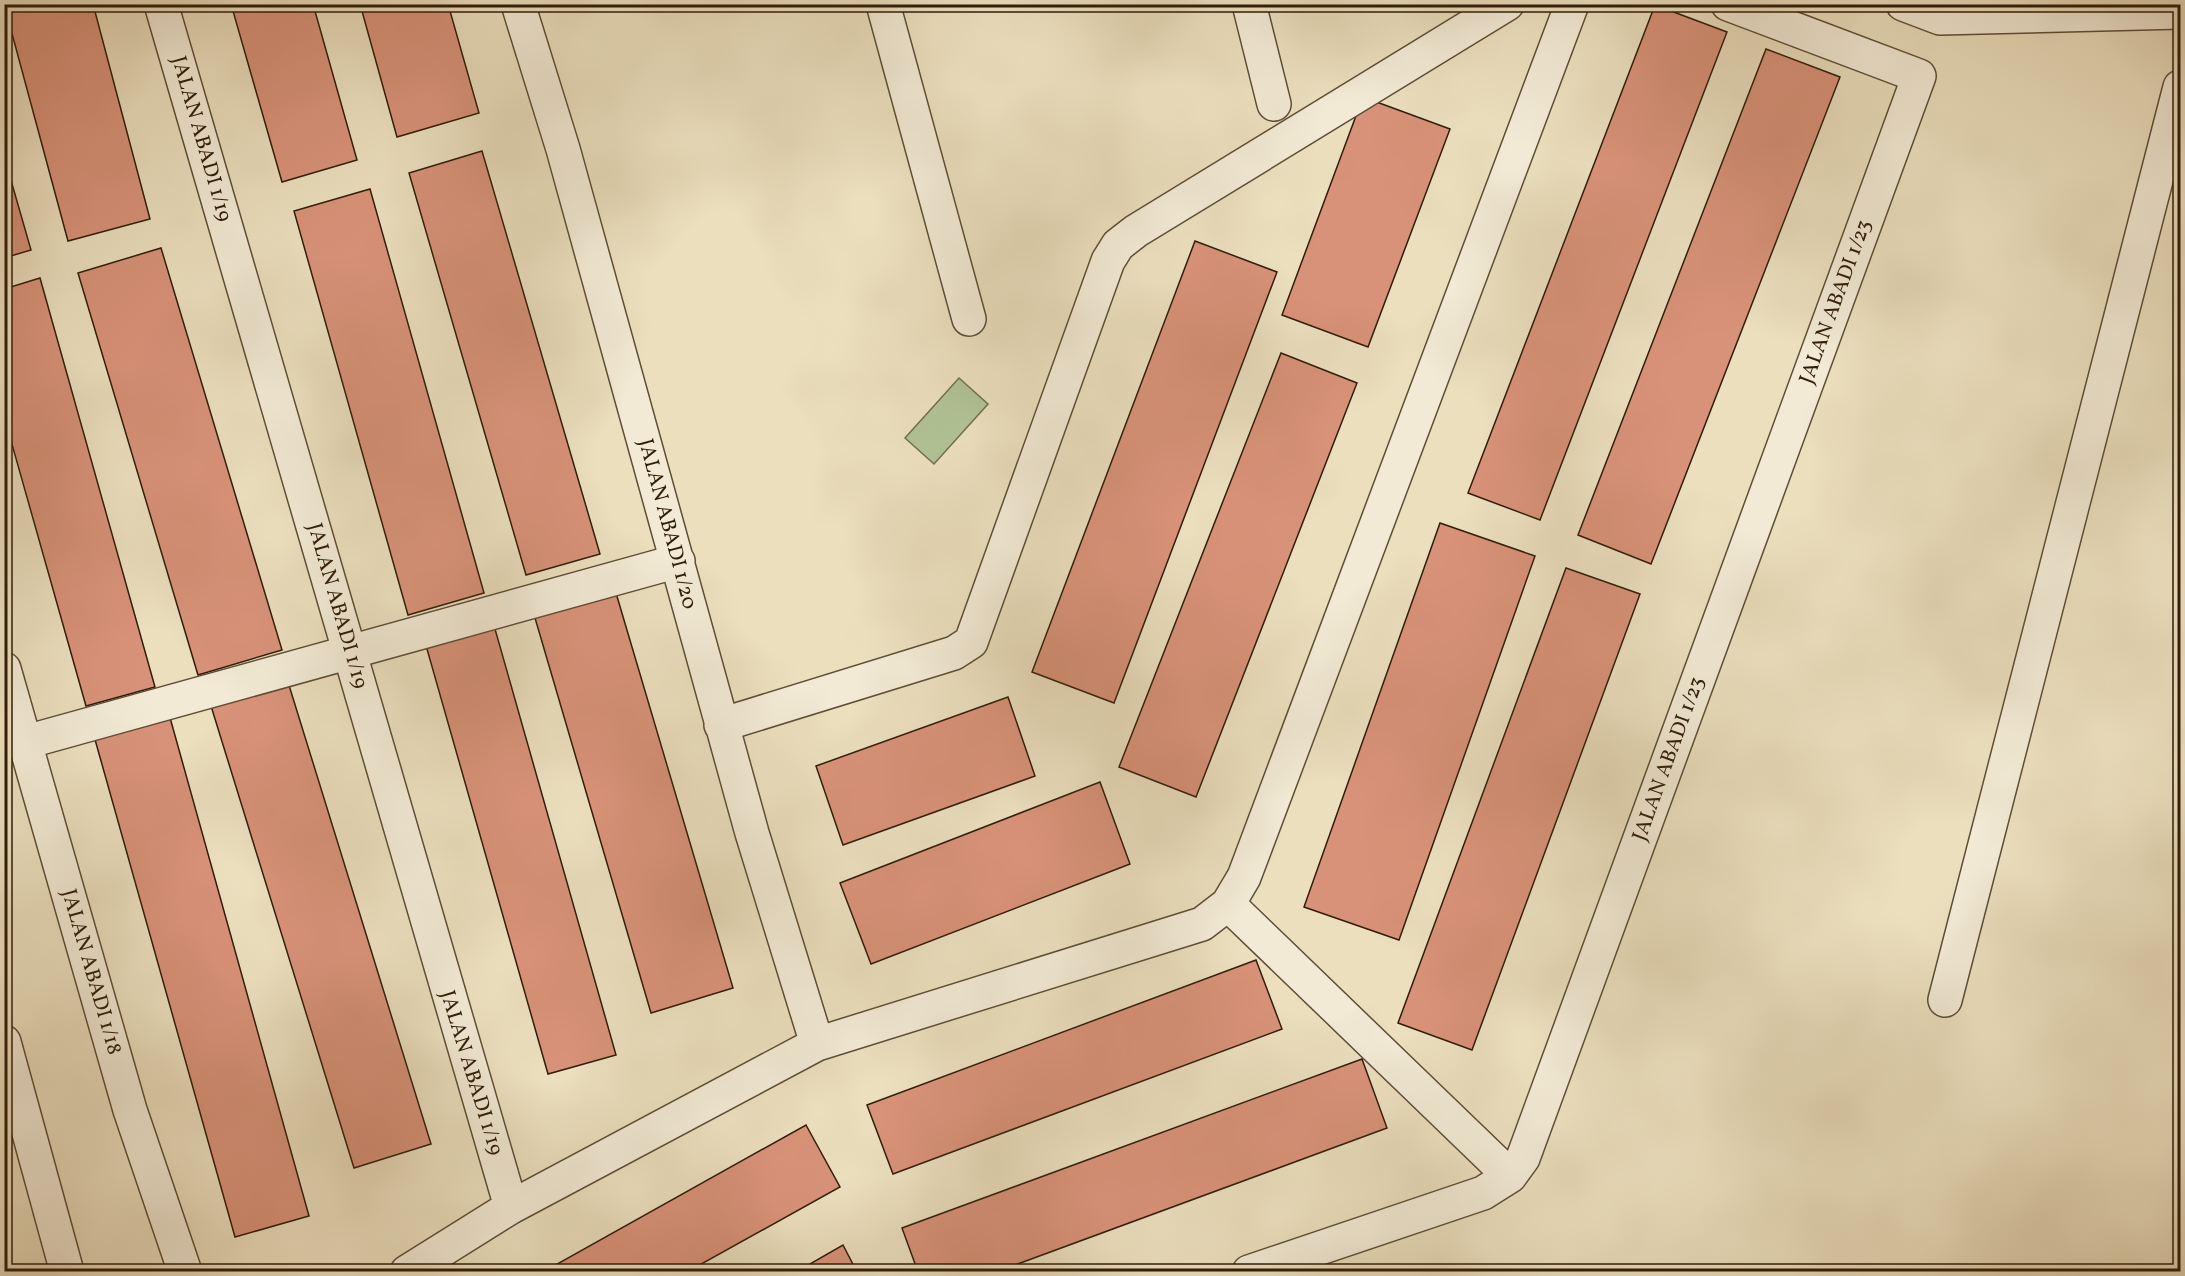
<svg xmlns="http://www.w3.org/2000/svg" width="2185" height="1276" viewBox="0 0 2185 1276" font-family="Vollkorn,serif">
<rect width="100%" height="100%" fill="#ebdfbe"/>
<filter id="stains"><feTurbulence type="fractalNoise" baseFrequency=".00333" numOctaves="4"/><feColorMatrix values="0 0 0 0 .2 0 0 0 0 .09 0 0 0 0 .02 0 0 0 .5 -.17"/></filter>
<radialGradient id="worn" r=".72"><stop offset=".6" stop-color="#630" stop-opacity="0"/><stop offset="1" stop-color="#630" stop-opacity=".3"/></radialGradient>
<path fill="#b1c396" stroke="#70704f" stroke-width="1.5" d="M959,378L988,404L934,464L905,438Z"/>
<path fill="#d89279" stroke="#301d08" stroke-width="1.5" d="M4,4H93L150,219L68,241Z
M231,4H313L357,160L282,182Z
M360,4H448L479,113L397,137Z
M1655,5L1727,32L1540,520L1468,493Z
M1766,49L1840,77L1651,564L1578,535Z
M1363,97L1450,129L1368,347L1282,315Z
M482,151L600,554L526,575L409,173Z
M4,156L31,250L4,258Z
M370,189L484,593L408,615L294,211Z
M1195,241L1277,272L1114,703L1032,672Z
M161,248L282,650L198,675L78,273Z
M40,278L155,687L86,706L4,416V289Z
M1281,353L1357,383L1196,797L1119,767Z
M1440,523L1535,556L1399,940L1304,907Z
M1566,568L1640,594L1472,1050L1398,1023Z
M616,593L733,988L651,1013L535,618Z
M493,622L616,1055L548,1074L425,642Z
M288,682L431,1144L354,1168L211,706Z
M1008,697L1035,776L843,845L816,766Z
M169,714L309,1216L235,1237L94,736Z
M1100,782L1130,864L871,964L840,883Z
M1256,960L1282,1029L893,1174L867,1105Z
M1362,1059L1387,1128L996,1272H918L902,1228Z
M806,1125L840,1187L687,1272H543Z
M843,1245L857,1272H796Z"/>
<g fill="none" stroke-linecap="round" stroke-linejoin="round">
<defs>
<path id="minor" d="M161,4L511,1207
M518,4L563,149L752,833L817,1044
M883,4L969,319
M1249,4L1274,104
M1903,4L1940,18L2180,12
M4,669L130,1110L185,1272
M721,725L954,653L971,642L1108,261L1118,245L1136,231L1507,4
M26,742L678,561
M1228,904L1510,1176
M1945,1000L2180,87
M4,1042L67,1272
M407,1272L511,1207L817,1044L1202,924L1228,904L1244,877L1572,4
M1249,1272L1483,1193L1510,1176L1523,1158L1919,76L1728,4"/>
</defs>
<use href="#minor" stroke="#5f4e36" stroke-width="36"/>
<use href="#minor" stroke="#f2ead5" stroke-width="33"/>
</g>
<g text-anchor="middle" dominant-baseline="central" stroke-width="4.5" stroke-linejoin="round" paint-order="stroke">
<g font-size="21" fill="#301d08" stroke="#f2ead5">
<text transform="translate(201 139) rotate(74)">JALAN ABADI 1/19</text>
<text transform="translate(1836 302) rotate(-70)">JALAN ABADI 1/23</text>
<text transform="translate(667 524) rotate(75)">JALAN ABADI 1/20</text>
<text transform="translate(337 606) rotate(74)">JALAN ABADI 1/19</text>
<text transform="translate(1669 759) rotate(-70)">JALAN ABADI 1/23</text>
<text transform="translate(91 972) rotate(74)">JALAN ABADI 1/18</text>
<text transform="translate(471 1073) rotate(73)">JALAN ABADI 1/19</text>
</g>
</g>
<rect width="2185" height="1276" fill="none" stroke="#ebdfbe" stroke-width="24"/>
<rect x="6" y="6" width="2173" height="1264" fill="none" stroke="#301d08" stroke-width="3"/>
<rect x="12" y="12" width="2161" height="1252" fill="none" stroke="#301d08" stroke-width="1.5"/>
<rect width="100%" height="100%" filter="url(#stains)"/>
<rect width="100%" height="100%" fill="url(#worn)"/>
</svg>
